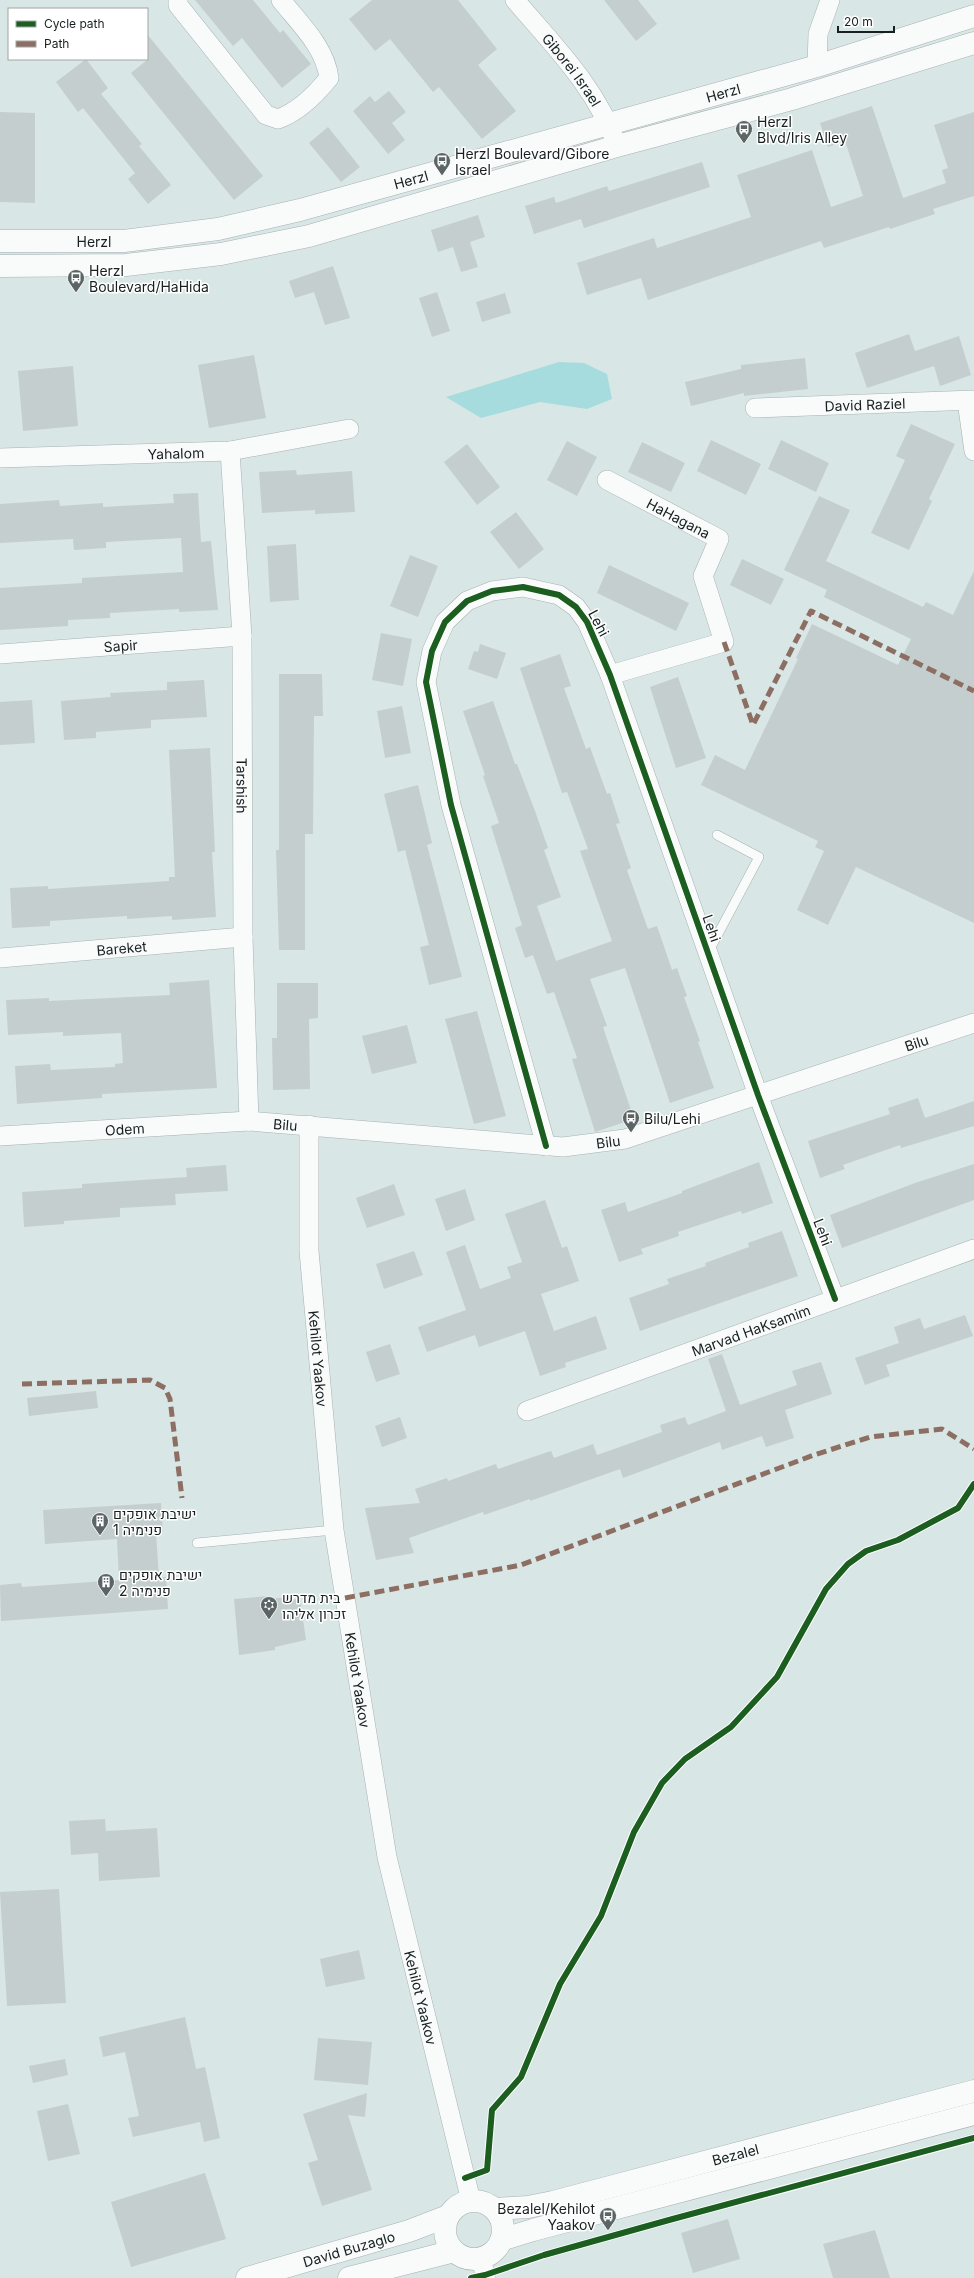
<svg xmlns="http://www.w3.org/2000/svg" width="974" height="2278" viewBox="0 0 974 2278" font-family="Inter,Heebo,sans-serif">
<rect width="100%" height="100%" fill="#d9e6e6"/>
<path fill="#a6dcdd" d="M559,362L584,363L607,374L612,399L587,409L540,402L481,418L446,397Z"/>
<path fill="#c4cece" d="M195,0H253L280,33L283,30L311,64L282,88L242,38L233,46Z
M372,0H458L497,49L478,65L516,111L482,139L439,87L433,92L390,39L375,51L349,19Z
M604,0H638L657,24L636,41Z
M147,34L263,176L234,200L131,73L147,60Z
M86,59L108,88L101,94L142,144L139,146L171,185L148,204L128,179L135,173L83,108L78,112L56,82Z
M389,91L406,112L392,123L405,140L388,154L353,111L370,96L375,102Z
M872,106L903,198L946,183L942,170L948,168L934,125L974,112V196L933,209L935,214L890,229L889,227L824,248L821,241L648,300L641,278L587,295L577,263L654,238L657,248L751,217L737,175L812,150L831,207L863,196L845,141L828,147L820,123Z
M0,112L35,113V203L0,202Z
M328,127L360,167L341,182L309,143Z
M702,162L710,187L584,228L581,219L534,234L525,206L554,197L556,203L607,186L609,191Z
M478,215L485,237L470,242L478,267L461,272L453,247L438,252L431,230Z
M333,266L350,318L325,325L314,292L295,298L289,281Z
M437,292L450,331L432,337L419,298Z
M505,293L511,313L482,322L476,302Z
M909,334L915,351L959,336L971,375L940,386L934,366L867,388L855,353Z
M254,355L266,418L209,428L198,365Z
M805,358L808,389L744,396V393L691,406L685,382L741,369V365Z
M73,366L78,426L23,431L18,371Z
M911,424L955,444L929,499L932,501L909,550L871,533L905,460L896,456Z
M711,440L761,464L746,495L697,471Z
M781,440L829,463L816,492L768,469Z
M567,441L597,457L577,496L547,480Z
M642,442L685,463L671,492L628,472Z
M467,444L500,487L477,505L444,462Z
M296,470L297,475L352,471L355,512L315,514V510L262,513L259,472Z
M198,493L201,542L211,541L218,610L179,612V609L110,613V618L68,620V626L0,630V588L82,583V578L183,572L181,538L106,542V548L74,550L73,539L0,543V504L59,500L60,506L103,503V507L174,503L173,494Z
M819,496L850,510L826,561L923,607L926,602L953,615L974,571V923L856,867L828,925L797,910L824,851L815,847L818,841L701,785L715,755L745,770L798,659L796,658L812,624L898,665L911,639L824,597L827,590L784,570Z
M516,512L544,549L519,569L490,532Z
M296,544L299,600L270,602L267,546Z
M410,555L438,566L418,617L390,606Z
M742,559L784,579L771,605L730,585Z
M609,565L689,603L676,631L597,593Z
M381,633L412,639L403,686L372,680Z
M480,644L506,653L497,679L468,669L474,651L478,652Z
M560,654L571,686L564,688L586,749L590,747L607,794L610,793L620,823L616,824L631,868L627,870L648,929L657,926L672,970L677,968L687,996L684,997L700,1041L698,1042L714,1088L670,1103L625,968L590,979L607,1026L603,1027L634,1119L595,1132L572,1059L577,1058L554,992L547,994L533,955L525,958L515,928L522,925L491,826L499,823L483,776L485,775L463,711L493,701L515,764H517L535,811L548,848L544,850L561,897L537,906L556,961L612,941L580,851L588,849L567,792L562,793L520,668Z
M279,674H322L323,716H314L313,834H305V950H279L276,850H279Z
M678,677L706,758L676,768L650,687Z
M204,680L207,717L151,720V728L96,732V738L64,740L61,701L111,697L110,693L167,690V682Z
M32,700L35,743L0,745V702Z
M402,706L411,753L385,758L377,711Z
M210,748L215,852H212L216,917L172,920V916L127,919V916L50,921V926L12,928L10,888L48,886V889L169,881V877H175L169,750Z
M418,785L432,843L427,845L462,977L429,985L420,947L429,945L405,850L398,852L384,794Z
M209,980L217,1088L102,1094V1098L17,1104L15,1066L50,1064L51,1070L115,1067V1064L123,1063L121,1033L63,1036V1032L8,1035L6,1000L49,998V1001L170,995L169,983Z
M277,983H318V1018L309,1019L310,1089L273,1090L272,1038H277Z
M477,1011L506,1116L474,1124L445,1019Z
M407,1025L417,1063L372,1074L362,1036Z
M918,1098L925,1118L974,1101V1126L901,1148L900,1145L843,1165L845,1169L820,1178L808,1141L890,1114L888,1108Z
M759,1162L773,1203L742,1214L741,1211L678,1232L679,1236L641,1249L643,1254L619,1262L601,1210L625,1202L628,1212L682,1193V1191Z
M974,1164V1200L842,1248L830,1215L915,1183Z
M226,1165L228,1191L175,1194L176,1205L120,1208V1217L64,1221V1224L24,1227L22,1192L82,1188V1184L187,1177L186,1168Z
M394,1184L405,1215L367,1228L356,1198Z
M465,1189L475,1220L446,1231L435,1199Z
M545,1200L562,1248L567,1246L579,1281L541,1294L554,1331L596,1316L607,1349L565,1363L566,1367L540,1376L525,1331L479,1347L475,1335L427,1352L418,1327L466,1310L446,1252L465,1245L480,1289L511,1278L507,1267L522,1262L505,1214Z
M782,1231L798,1276L640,1331L629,1298L669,1284L667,1279L706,1266L705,1263L749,1247L748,1243Z
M414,1251L423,1275L384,1289L376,1264Z
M965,1315L973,1336L886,1365L890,1376L865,1385L855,1358L899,1343L894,1327L920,1318L924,1329Z
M390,1344L400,1374L376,1382L366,1352Z
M722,1354L740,1405L797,1385L792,1371L821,1362L832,1394L785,1410L794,1438L766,1447L762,1436L722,1450L720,1442L623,1478L620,1469L530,1501V1499L484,1515L483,1512L409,1538L414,1553L376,1560L365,1508L420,1503L415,1489L447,1478L448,1481L496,1464L498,1469L551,1451L554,1458L593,1444L597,1455L662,1432L660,1425L685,1417L688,1425L726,1411L708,1359Z
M96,1391L98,1408L29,1416L27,1398Z
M400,1417L407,1438L382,1447L375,1426Z
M161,1503L163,1532L156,1533L159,1578L166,1577L168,1609L1,1621L0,1585L21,1583L22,1587L119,1580L117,1539L45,1544L43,1510Z
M270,1596L271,1599L286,1597L287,1600L300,1599L306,1640L275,1647V1650L239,1655L234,1599Z
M105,1819L106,1831L157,1828L160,1877L99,1881L98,1853L71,1855L69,1821Z
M59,1889L66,2003L7,2006L0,1892Z
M359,1950L365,1979L326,1987L320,1959Z
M185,2017L196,2069L205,2067L220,2138L204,2142L200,2122L133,2137L128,2118L139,2116L125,2052L103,2057L99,2037Z
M318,2038L372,2042L368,2085L314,2080Z
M65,2059L68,2075L33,2083L29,2066Z
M367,2093L365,2117L348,2115L372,2190L322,2206L308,2163L318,2160L303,2114Z
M68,2104L80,2154L48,2161L37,2111Z
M205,2173L226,2239L131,2267L111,2202Z
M728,2219L740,2259L693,2273L681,2233Z
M875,2230L890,2278H833L823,2244Z"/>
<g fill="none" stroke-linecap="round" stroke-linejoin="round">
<defs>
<path id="lane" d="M709,951L759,857L717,835
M197,1543L334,1530"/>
<g id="street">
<path d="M178,0V5L266,115L278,119C298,112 316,94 329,78C325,47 300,24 281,0"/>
<path id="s1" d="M515,0C554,46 597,88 617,146"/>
<path d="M817,66L818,34L830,0"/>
<path d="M967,401L974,451"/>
<path id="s2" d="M755,408L974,400"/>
<path id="s3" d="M230,451L242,636L243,937L249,1121"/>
<path id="s4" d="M0,458L230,451L349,429"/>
<path id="s5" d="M607,480L719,539L703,576L724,642L610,675"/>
<path id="s6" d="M0,654L242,636"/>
<path id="s7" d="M0,958L243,937"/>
<path id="s8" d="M309,1125V1251L334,1530L387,1857L471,2201"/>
<path id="s9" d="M0,1136L249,1121L563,1147L625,1139L974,1023"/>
<path d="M546,1146L451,805L426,682L432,651L445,622L467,601L492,591L523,587L559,595L576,607L587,622L610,675L758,1095L835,1299"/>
<path id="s10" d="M527,1411L974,1249"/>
<path d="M481,2259L486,2278"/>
</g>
<g id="secondary">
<path id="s11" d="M0,241H124L218,229L300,210L817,66L974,16"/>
<path d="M0,266L126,265L221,254L309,236L617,146L792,99L974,43"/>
<circle cx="474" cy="2230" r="29"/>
<path id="s12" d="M495,2209L528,2207L553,2202L974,2091"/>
<path d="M501,2240L533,2230L974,2114"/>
<path id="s13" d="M247,2278L409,2231L448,2216"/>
<path d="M349,2278L454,2251"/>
</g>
</defs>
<use href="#lane" stroke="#a7b1b1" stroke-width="10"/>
<use href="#street" stroke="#a7b1b1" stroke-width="20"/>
<use href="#secondary" stroke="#a7b1b1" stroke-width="23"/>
<use href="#lane" stroke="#f9fbfb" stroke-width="9"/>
<use href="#street" stroke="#f9fbfb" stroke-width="19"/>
<use href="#secondary" stroke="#f9fbfb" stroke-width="22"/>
<path stroke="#8d6e63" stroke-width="5" stroke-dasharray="10 5" stroke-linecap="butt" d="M724,642L753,725L811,611L974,691
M22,1384L150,1380L165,1388L170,1399L182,1498
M345,1598L521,1565L814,1455L870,1437L942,1429L974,1449"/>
<defs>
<path id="cycleway" d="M546,1146L451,805L426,682L432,651L445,622L467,601L492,591L523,587L559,595L576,607L587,622L610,675L758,1095L835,1299
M465,2178L487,2170L492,2110L521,2077L560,1984L601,1916L634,1832L662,1783L685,1759L731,1727L777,1677L826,1589L848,1564L866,1551L898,1540L958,1508L974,1484
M471,2278L485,2275L544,2255L669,2220L974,2138"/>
</defs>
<use href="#cycleway" stroke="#fff" stroke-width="8"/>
<use href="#cycleway" stroke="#1b5e20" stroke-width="6"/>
</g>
<defs>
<symbol id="bus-pin" viewBox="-11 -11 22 30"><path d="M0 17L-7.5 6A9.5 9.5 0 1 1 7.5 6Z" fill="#5b6565" stroke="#fff"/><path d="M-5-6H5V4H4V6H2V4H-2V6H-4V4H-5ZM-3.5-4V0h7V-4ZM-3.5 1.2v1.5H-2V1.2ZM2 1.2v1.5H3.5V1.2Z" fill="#fff"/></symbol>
<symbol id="building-pin" viewBox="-11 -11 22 30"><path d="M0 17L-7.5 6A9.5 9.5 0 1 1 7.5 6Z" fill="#5b6565" stroke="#fff"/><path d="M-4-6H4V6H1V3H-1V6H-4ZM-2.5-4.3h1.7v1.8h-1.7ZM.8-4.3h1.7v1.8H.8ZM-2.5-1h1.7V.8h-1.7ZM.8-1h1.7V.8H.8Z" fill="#fff"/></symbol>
<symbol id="synagogue-pin" viewBox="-11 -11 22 30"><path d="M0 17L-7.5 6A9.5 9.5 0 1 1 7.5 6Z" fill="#5b6565" stroke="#fff"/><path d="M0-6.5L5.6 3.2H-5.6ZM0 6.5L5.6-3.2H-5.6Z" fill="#fff"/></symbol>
</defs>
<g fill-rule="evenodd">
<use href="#bus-pin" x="734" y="119" width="20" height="27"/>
<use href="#bus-pin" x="432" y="151" width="20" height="27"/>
<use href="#bus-pin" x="66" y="268" width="20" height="27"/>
<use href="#bus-pin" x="621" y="1108" width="20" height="27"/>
<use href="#building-pin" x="90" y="1511" width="20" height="27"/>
<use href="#building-pin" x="96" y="1572" width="20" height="27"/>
<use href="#synagogue-pin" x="259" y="1595" width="20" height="27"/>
<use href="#bus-pin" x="598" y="2206" width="20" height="27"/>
</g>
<g text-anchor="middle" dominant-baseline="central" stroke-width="3" stroke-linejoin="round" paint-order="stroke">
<g font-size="14" fill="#171f20" stroke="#fff">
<text stroke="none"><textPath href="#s1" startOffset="90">Giborei Israel</textPath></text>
<text stroke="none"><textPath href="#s11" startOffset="742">Herzl</textPath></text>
<text stroke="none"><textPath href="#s11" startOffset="418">Herzl</textPath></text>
<text stroke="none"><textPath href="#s11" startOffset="94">Herzl</textPath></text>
<text stroke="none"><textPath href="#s2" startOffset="110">David Raziel</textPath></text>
<text stroke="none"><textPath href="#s4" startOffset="176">Yahalom</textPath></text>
<text stroke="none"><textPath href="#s5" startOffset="81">HaHagana</textPath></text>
<text transform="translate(599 623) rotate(62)">Lehi</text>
<text stroke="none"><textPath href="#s6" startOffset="121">Sapir</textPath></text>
<text stroke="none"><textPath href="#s3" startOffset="335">Tarshish</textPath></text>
<text transform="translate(712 928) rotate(71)">Lehi</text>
<text stroke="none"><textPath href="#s7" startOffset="122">Bareket</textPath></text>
<text stroke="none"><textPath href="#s9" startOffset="934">Bilu</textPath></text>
<text stroke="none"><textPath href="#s9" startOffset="286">Bilu</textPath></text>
<text stroke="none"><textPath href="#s9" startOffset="125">Odem</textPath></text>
<text stroke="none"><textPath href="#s9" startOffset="610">Bilu</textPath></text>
<text transform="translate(823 1232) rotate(69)">Lehi</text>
<text stroke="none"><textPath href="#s10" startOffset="238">Marvad HaKsamim</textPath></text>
<text stroke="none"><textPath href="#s8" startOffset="234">Kehilot Yaakov</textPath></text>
<text stroke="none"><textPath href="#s8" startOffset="558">Kehilot Yaakov</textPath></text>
<text stroke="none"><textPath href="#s8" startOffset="882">Kehilot Yaakov</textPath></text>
<text stroke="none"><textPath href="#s12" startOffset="247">Bezalel</textPath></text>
<text stroke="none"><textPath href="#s13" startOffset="106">David Buzaglo</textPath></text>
</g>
<g font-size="14" fill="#171f20" stroke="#fff" text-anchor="start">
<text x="757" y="121">Herzl<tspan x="757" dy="16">Blvd/Iris Alley</tspan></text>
<text x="455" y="153">Herzl Boulevard/Gibore<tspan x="455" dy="16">Israel</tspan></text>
<text x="89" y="270">Herzl<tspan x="89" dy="16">Boulevard/HaHida</tspan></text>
<text x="644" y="1118">Bilu/Lehi</text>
<text x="113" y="1513">ישיבת אופקים<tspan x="113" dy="16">פנימיה 1</tspan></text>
<text x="119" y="1574">ישיבת אופקים<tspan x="119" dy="16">פנימיה 2</tspan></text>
<text x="282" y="1597">בית מדרש<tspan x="282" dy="16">זכרון אליהו</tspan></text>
<text x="595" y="2208" text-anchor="end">Bezalel/Kehilot<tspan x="595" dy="16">Yaakov</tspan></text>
</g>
</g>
<rect x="8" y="8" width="140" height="52" fill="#ffffff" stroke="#a2a5a6"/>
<rect x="16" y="21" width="20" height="6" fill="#1b5e20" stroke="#a2a5a6"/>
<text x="44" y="28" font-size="12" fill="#171f20">Cycle path</text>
<rect x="16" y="41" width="20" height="6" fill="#8d6e63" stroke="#a2a5a6"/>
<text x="44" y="48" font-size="12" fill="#171f20">Path</text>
<path d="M838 26v6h56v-6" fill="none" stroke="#171f20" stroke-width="2"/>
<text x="844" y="26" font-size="12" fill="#171f20" stroke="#ffffff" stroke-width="3" paint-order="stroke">20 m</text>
</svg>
